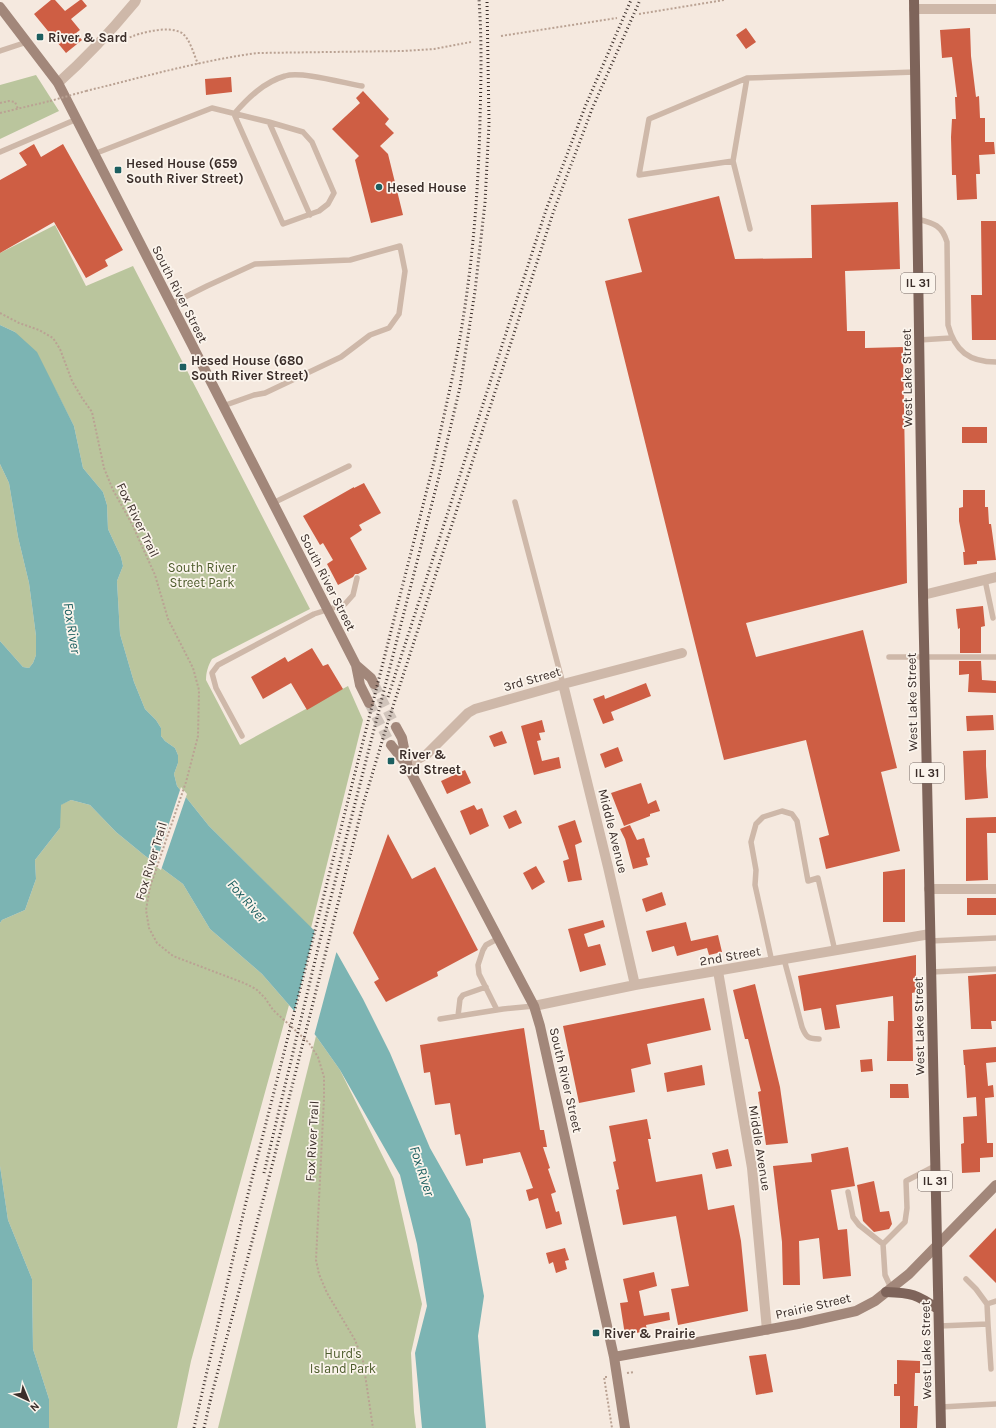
<svg xmlns="http://www.w3.org/2000/svg" width="996" height="1428" viewBox="0 0 996 1428" font-family="Karla,sans-serif">
<rect width="100%" height="100%" fill="#f5e9df"/>
<path fill="#bac59d" d="M36,75L59,111L0,139V85Z
M55,225L86,286L133,266L310,609L212,659C208,666 206,672 206,680L240,745L348,686L363,720L311,928L209,826L177,786L174,774L178,763V755L175,748L165,741L161,736V728L156,720L145,709L134,682L120,634L117,581L123,566L121,557L108,529L107,505L103,492L83,468L74,426L55,389L15,332L0,325V253Z
M0,464L9,483L18,537L29,583L36,636V655L33,663L29,668L23,667L0,641Z
M71,800L90,805L116,832L144,855L183,884L210,929L262,974L289,1005L191,1361L177,1428H49V1399L33,1349L32,1279L8,1220L0,1166V923L2,920L25,910L36,879L35,860L60,828V805Z
M316,1036L340,1070L394,1179L422,1304L411,1353L414,1412L416,1428H218Z"/>
<path fill="#7cb4b3" d="M0,325L15,332L37,352L74,426L83,468L103,492L107,505L108,529L121,557L123,566L117,581L120,634L134,682L145,709L156,720L161,728V736L165,741L175,748L178,755V763L174,774L177,786L209,826L337,953L363,999L390,1053L430,1148L470,1219L484,1296L478,1336L486,1428H422L415,1353L427,1306L417,1244L400,1175L340,1070L316,1036L262,974L210,929L183,884L144,855L116,832L90,805L71,800L61,805L60,828L35,860L36,879L25,910L2,920L0,923V641L23,667L29,668L33,663L36,655V636L29,583L18,537L9,483L0,464Z
M0,1166L8,1220L32,1279L33,1349L49,1399V1428H0Z"/>
<path fill="#f5e9df" d="M181,787L187,794L161,870L155,866Z
M315,929L337,950L314,1036L294,1013Z"/>
<path fill="#ce5e44" d="M51,0H55L65,11L80,0H82L87,6L71,19L80,30L76,33L82,40L66,53L34,14Z
M746,28L756,42L746,49L736,35Z
M970,28L971,56L976,97L979,96L980,118H985V142H994L995,154L979,155L980,174H976L977,199L957,200L956,175H952L951,137L952,119H956L955,97H957L952,57L942,58L940,30Z
M231,77L232,92L206,95L205,79Z
M363,91L389,119L385,124L394,133L380,146L388,154L403,215L371,223L355,160L359,156L332,129L360,103L356,98Z
M34,144L41,157L63,144L123,250L105,260L108,266L86,278L54,222L0,253V180L27,165L19,153Z
M719,196L735,259L812,258L811,205L898,202L900,269L845,271L847,331H865V348L903,347L907,583L746,623L756,657L863,630L897,768L881,772L900,851L826,869L819,838L829,835L806,740L724,760L605,281L642,272L628,219Z
M981,221H996V340H972L971,295H982Z
M962,427H987V443H962Z
M364,483L381,513L359,525L362,530L350,538L367,569L358,574H355L353,577L338,585L327,564L333,560L323,543L320,545L303,516L354,487V488Z
M963,490H985V507H988L989,524H991L996,560L977,561V564L964,565L963,552H965L959,521V508L963,507Z
M983,606L985,626L981,627V653H960V628L958,629L956,609Z
M312,648L323,666L328,664L343,689L307,710L291,683L263,699L251,677L285,657L288,662Z
M959,661H981L982,680L996,681V693L968,692L969,674L959,675Z
M646,683L651,696L611,712L614,720L603,724L593,699L604,695L605,699Z
M993,715L994,730L967,731L966,716Z
M542,720L545,732L539,733L541,740L537,741L542,761L559,757L561,768L534,775L521,726Z
M502,731L507,743L494,747L489,736Z
M618,747L623,761L605,768L600,754Z
M986,750V766L988,798L965,800L963,751Z
M465,770L471,783L447,794L441,781Z
M641,783L648,804L656,800L660,811L650,814V816L624,826L611,793Z
M474,805L477,810L482,808L489,826L470,835L460,811Z
M516,810L522,823L509,829L503,816Z
M996,817V833H987L988,880L966,881V818Z
M575,820L582,842L575,845L582,880L568,882L563,861L569,859L558,826Z
M630,825L637,840L644,838L650,857L646,858L648,865L633,869L625,839L620,829Z
M388,834L412,879L435,867L478,950L437,972L438,976L386,1002L374,982L379,979L353,933Z
M536,866L545,882L532,890L523,873Z
M905,869V922H883V872Z
M662,892L666,905L646,912L642,899Z
M967,898H996V915H967Z
M603,920L605,927L584,934L588,947L600,944L606,965L580,972L568,929Z
M686,922L691,941L718,935L722,952L709,955L707,948L677,956L674,946L652,952L646,931Z
M916,955V992L912,993L913,1061H887L888,1021H894L893,996L836,1005L840,1028L825,1030L821,1008L804,1011L798,976Z
M996,974V1021H991L992,1029H971L968,976Z
M755,984L780,1087L788,1143L766,1145L758,1092L761,1091L748,1039H745L733,990Z
M704,998L711,1030L647,1044L651,1064L631,1069L635,1092L579,1103L563,1026Z
M524,1028L540,1130H544L547,1147H543L550,1168L548,1169L556,1192L551,1194L556,1212L559,1211L562,1224L546,1229L538,1198L529,1201L526,1190L533,1188L520,1152L483,1159V1163L466,1166L460,1134L455,1135L450,1103L435,1105L430,1072L424,1073L420,1045Z
M996,1047V1062L986,1063L988,1086L993,1085L994,1097L985,1098L987,1143H993V1157L980,1158V1172L962,1173L961,1144L964,1143L963,1117L977,1116L976,1097L967,1098L965,1065H964L963,1050Z
M872,1059L873,1071L861,1072L860,1060Z
M702,1065L705,1085L667,1092L664,1073Z
M890,1084H908L909,1098H890Z
M647,1119L651,1139H648L656,1182L702,1174L708,1210L734,1205L741,1241L748,1311L678,1325L671,1289L689,1286L676,1216L623,1225L616,1190L619,1189L613,1162L616,1161L609,1126Z
M848,1147L855,1186L831,1190L838,1230L847,1229L851,1276L823,1279L819,1238L799,1241L800,1285H783L782,1242L773,1166L812,1162L811,1154Z
M728,1149L732,1166L716,1169L712,1153Z
M874,1181L880,1212L889,1211L892,1224L889,1229L874,1232L863,1221L857,1185Z
M996,1228V1283L969,1256Z
M565,1248L569,1260L565,1261L567,1269L556,1273L553,1262L549,1264L546,1253Z
M654,1272L657,1286L639,1291L644,1316L669,1312L670,1320L646,1325L647,1331L625,1335L620,1303L628,1302L623,1279Z
M766,1354L773,1392L756,1395L749,1356Z
M897,1360L920,1361V1373H915L914,1406H918L917,1428H900V1396H894V1384H897Z"/>
<g fill="none" stroke-linecap="round" stroke-linejoin="round">
<path stroke="#d0c4bb" stroke-width="10" stroke-dasharray="10 5" stroke-linecap="butt" d="M374,684L396,727
M369,703L391,745"/>
<path stroke="#baa293" stroke-width="2" stroke-dasharray="2 2" stroke-linecap="butt" d="M639,14L724,0
M501,36L617,18
M118,37C128,40 129,37 139,34C151,31 169,26 182,33C190,39 194,55 198,64
M86,91C143,77 199,61 257,53L403,51L434,49L471,42
M0,103L9,101L15,102L18,109
M0,113L50,101
M0,313L19,323L39,330L53,338L60,349L72,381L82,398L92,412L104,468L113,490L132,524L155,575L168,619L193,668L199,690L198,736L186,782L150,887L146,910L149,928L157,943L173,956L244,983L256,989L265,998L273,1010L283,1019L309,1043L318,1057L324,1077V1098L316,1260L319,1274L327,1293L355,1340L363,1361L373,1428
M627,1373L634,1372
M607,1377H604L612,1428"/>
<path stroke="#ceb8a9" stroke-width="5.5" d="M0,51L27,42
M269,122L310,215
M0,152L77,119
M94,154L212,108L269,122L303,132L312,142L334,193L328,204L319,211L283,224L234,114C248,98 264,82 285,76C301,71 344,83 362,86
M733,161L747,78
M918,219C933,223 942,225 947,242L948,325C955,351 969,362 996,362
M750,229L733,161L639,175L649,119L747,78L915,72
M171,304L207,286L255,264L350,260L400,246L405,271L399,314L389,328L370,335L341,357L265,393L254,395L223,406
M919,340L951,338
M515,502L563,684
M273,503L349,466
M985,580L993,618
M889,657H996
M242,736L216,688L212,673L218,665L314,614L345,604L353,595L357,578
M930,941L996,938
M784,959L802,1027C806,1037 808,1039 819,1039
M772,962L755,885L756,870L751,842L756,824L763,817L782,811L792,814L797,821L808,881L818,878L835,951
M931,972L996,969
M497,1010L479,974L478,965L483,950L486,945L499,938
M458,1016L460,999L463,995L486,987
M440,1019L503,1009L534,1006
M848,1192L853,1217L859,1225L883,1244
M966,1279L976,1289L987,1304L988,1324
M891,1288L885,1275L883,1244L905,1222L907,1208L906,1181L935,1166
M987,1304L996,1301
M939,1326L988,1324L991,1369
M941,1407L996,1404"/>
<path stroke="#ceb8a9" stroke-width="10" d="M914,9H996
M58,83C86,58 111,31 135,2L136,0
M923,595L996,577
M563,684L608,867L635,985
M407,765L427,754L468,713L475,709L563,684L682,653
M929,889H996
M718,971L752,1168L767,1330
M534,1006L635,985L930,934"/>
<path stroke="#a2877a" stroke-width="10" d="M0,7L58,83L356,665L360,685L369,703
M356,665L371,678L374,684
M396,727L402,738L407,763
M391,745L407,765L534,1006L540,1026L614,1357L625,1428
M614,1357L798,1324L856,1311L875,1301L909,1274L996,1185"/>
<path stroke="#7e645a" stroke-width="10" d="M914,0L923,595L941,1428
M886,1292C912,1293 916,1294 938,1309"/>
<path stroke="#3b2e2a" stroke-width="3" stroke-dasharray="1 3" stroke-linecap="butt" d="M388,697L546,210L585,107L631,0
M264,1173L320,940L438,480L460,387L475,291L485,203L489,124L487,0
M210,1401L273,1162L362,808L387,725L553,213L592,109L640,0
M194,1428L245,1206L435,458C441,427 449,395 455,364C471,284 478,202 480,121C481,80 482,40 479,0
M204,1428L211,1397"/>
<path stroke="#baa293" stroke-width="2" stroke-dasharray="2 2" stroke-linecap="butt" d="M50,101L86,91"/>
</g>
<g fill="#1c5f60" stroke="#fbf4ec" stroke-width="1.5">
<rect x="36" y="33" width="8" height="8" rx="2"/>
<rect x="114" y="166" width="8" height="8" rx="2"/>
<circle cx="379" cy="187" r="4"/>
<rect x="179" y="363" width="8" height="8" rx="2"/>
<rect x="387" y="757" width="8" height="8" rx="2"/>
<rect x="592" y="1329" width="8" height="8" rx="2"/>
</g>
<g text-anchor="middle" dominant-baseline="central" stroke-width="3.5" stroke-linejoin="round" paint-order="stroke">
<g fill="#fbf4ec" stroke="#756964" stroke-width="1">
<rect x="901" y="273" width="34" height="20" rx="3"/>
<rect x="910" y="763" width="34" height="20" rx="3"/>
<rect x="918" y="1171" width="34" height="20" rx="3"/>
</g>
<g font-size="12" font-weight="bold" fill="#3b2e2a">
<text x="918" y="283">IL 31</text>
<text x="927" y="773">IL 31</text>
<text x="935" y="1181">IL 31</text>
</g>
<g font-size="13" font-weight="bold" fill="#3b2e2a" stroke="#fbf4ec" text-anchor="start">
<text x="48" y="37">River &amp; Sard</text>
<text x="126" y="163">Hesed House (659<tspan x="126" dy="15">South River Street)</tspan></text>
<text x="387" y="187">Hesed House</text>
<text x="191" y="360">Hesed House (680<tspan x="191" dy="15">South River Street)</tspan></text>
<text x="399" y="754">River &amp;<tspan x="399" dy="15">3rd Street</tspan></text>
<text x="604" y="1333">River &amp; Prairie</text>
</g>
<g font-size="13" fill="#3b2e2a" stroke="#fbf4ec">
<text transform="translate(180 294) rotate(63)">South River Street</text>
<text transform="translate(907 378) rotate(-91)">West Lake Street</text>
<text transform="translate(138 520) rotate(64)">Fox River Trail</text>
<text transform="translate(328 582) rotate(63)">South River Street</text>
<text transform="translate(532 679) rotate(-16)">3rd Street</text>
<text transform="translate(912 702) rotate(-91)">West Lake Street</text>
<text transform="translate(613 831) rotate(76)">Middle Avenue</text>
<text transform="translate(151 861) rotate(-73)">Fox River Trail</text>
<text transform="translate(730 956) rotate(-10)">2nd Street</text>
<text transform="translate(919 1026) rotate(-91)">West Lake Street</text>
<text transform="translate(566 1080) rotate(77)">South River Street</text>
<text transform="translate(312 1141) rotate(-87)">Fox River Trail</text>
<text transform="translate(760 1148) rotate(81)">Middle Avenue</text>
<text transform="translate(813 1306) rotate(-13)">Prairie Street</text>
<text transform="translate(926 1350) rotate(-91)">West Lake Street</text>
</g>
<g font-size="13" fill="#4c5b2b" stroke="#fbf4ec">
<text x="202" y="567">South River<tspan x="202" dy="15">Street Park</tspan></text>
<text x="343" y="1353">Hurd's<tspan x="343" dy="15">Island Park</tspan></text>
</g>
<g font-size="14" font-style="italic" fill="#1c5f60" stroke="#fbf4ec">
<text transform="translate(72 628) rotate(81)">Fox River</text>
<text transform="translate(247 901) rotate(49)">Fox River</text>
<text transform="translate(422 1171) rotate(72)">Fox River</text>
</g>
</g>
<g transform="translate(28 1400) rotate(136)" stroke="#fbf4ec" stroke-width="3" paint-order="stroke">
<path d="M0-3L7 15L0 10L-7 15Z" fill="#3b2e2a"/>
<text y="-6" font-size="11" font-weight="bold" text-anchor="middle" fill="#3b2e2a">N</text>
</g>
</svg>
